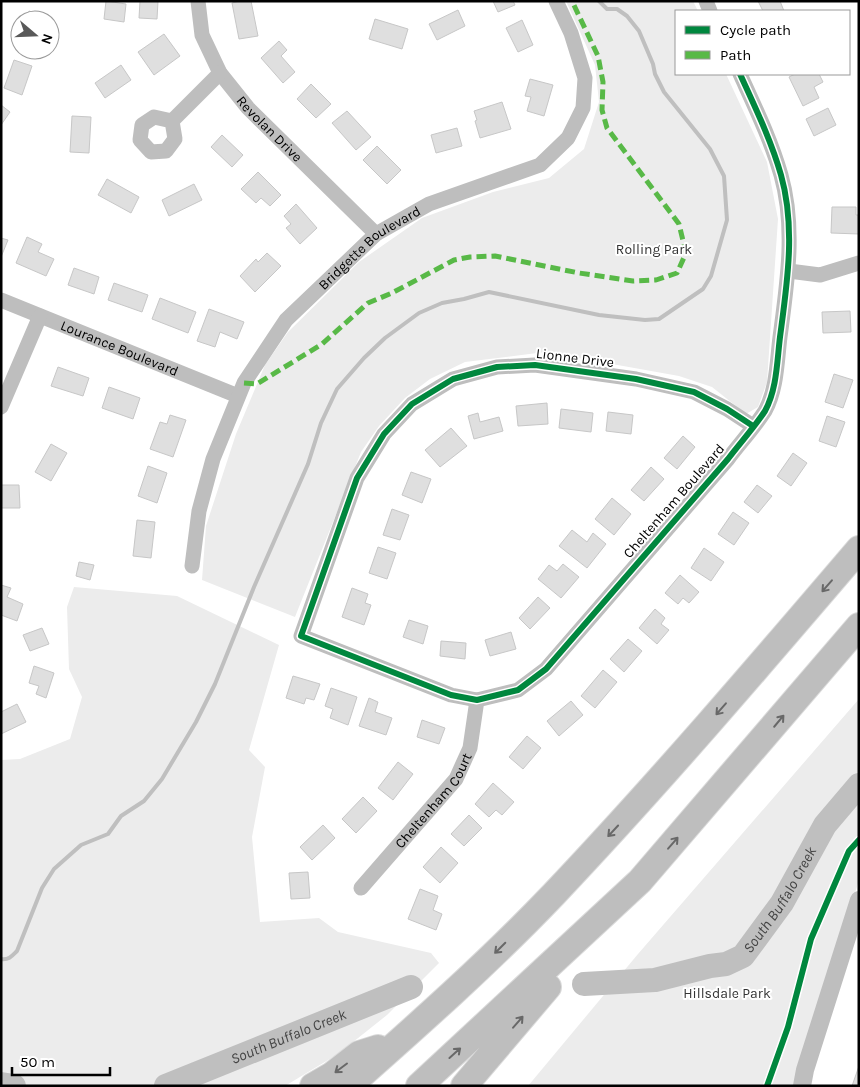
<svg xmlns="http://www.w3.org/2000/svg" width="860" height="1087" viewBox="0 0 860 1087" font-family="Karla,sans-serif">
<rect width="100%" height="100%" fill="#fff"/>
<path fill="#ececec" d="M566,1H693L698,11H676V74H726L767,162L778,219L767,382L758,407L746,414L712,387L679,376L545,352L465,362L430,379L405,398L379,426L361,452L295,617L202,580L206,526L236,434L265,365L288,332L359,262L422,218L493,192L549,178L584,149L599,102L595,65Z
M74,587L177,596L279,645L249,750L265,767L252,837L260,922L319,918L338,932L431,953L439,963L387,1015L338,1054L285,1086H1V760L20,759L70,739L82,697L69,669L67,607Z
M859,699V880L796,1086H528L638,954Z"/>
<g fill="none" stroke-linecap="round" stroke-linejoin="round">
<path stroke="#bfbfbf" stroke-width="4" d="M1,959C9,960 12,956 17,951L42,888L54,869L81,845L108,834L121,816L144,801L162,779L196,722L215,684L254,587L308,464L321,423L337,389L364,358L385,338L419,313L442,303L464,299L489,292L599,315L645,320L659,319L703,289L711,276L727,220L724,176L710,149L664,92L655,74L653,64L639,31L627,16L617,9H607L599,1"/>
<g stroke="#bfbfbf" stroke-width="24">
<path id="s1" d="M584,984L655,980L710,966L726,964L743,956L782,903L825,825L859,785"/>
<path d="M1,1084L14,1086"/>
<path id="s2" d="M166,1086L411,987"/>
</g>
</g>
<path fill="#dfdfdf" stroke="#c7c7c7" d="M106,1L126,4L124,22L104,19Z
M140,1H158L157,19L139,18Z
M240,1H251L258,36L239,39L232,3Z
M493,1H513L515,5L498,12Z
M758,1H780L784,11H763Z
M458,10L465,26L437,40L429,24Z
M29,11L50,18L49,20H26Z
M375,19L408,29L402,49L369,39Z
M522,20L533,45L518,52L506,28Z
M164,34L180,56L154,75L138,52Z
M279,41L287,50L281,56L295,72L283,83L261,58Z
M14,60L32,66L22,95L4,88Z
M121,65L131,80L105,98L95,83Z
M795,74H819L823,82L814,87L819,98L803,106L789,77Z
M530,79L553,85L544,116L527,111L531,97L525,96Z
M311,84L331,104L316,118L297,99Z
M502,102L511,129L480,138L475,121L477,120L474,111Z
M1,105L10,112L1,125Z
M828,108L836,125L814,136L806,119Z
M347,111L371,137L356,150L332,123Z
M72,116L91,117L89,153L70,152Z
M457,128L462,146L436,153L431,135Z
M222,135L243,155L232,167L211,147Z
M377,146L401,170L387,184L363,160Z
M258,172L281,195L270,206L261,198L256,203L241,189Z
M107,179L139,197L131,213L98,195Z
M194,184L202,200L169,216L162,200Z
M296,204L317,228L300,244L286,228L291,224L284,216Z
M832,207H856V215H859V234L831,233Z
M27,237L42,244L38,252L54,259L46,276L16,263Z
M1,238L8,240L1,257Z
M267,253L281,266L255,292L240,276L256,259L258,262Z
M74,268L99,277L94,294L68,285Z
M114,283L148,295L142,312L108,300Z
M160,298L196,312L188,333L152,319Z
M209,309L244,322L237,339L220,332L215,347L197,341Z
M850,311L851,332L823,333L822,312Z
M58,367L89,378L83,396L51,386Z
M834,374L853,380L843,408L825,402Z
M109,387L140,398L133,419L102,408Z
M547,403L548,424L518,426L516,406Z
M561,409L593,413L591,432L559,428Z
M608,412L633,415L631,434L606,431Z
M478,413L480,422L499,417L503,431L474,439L468,416Z
M170,415L186,420L173,457L150,449L160,422L167,424Z
M827,416L845,422L836,447L819,441Z
M451,428L467,446L440,467L425,450Z
M683,436L695,447L677,469L664,458Z
M51,444L67,453L51,481L35,472Z
M793,453L807,463L791,486L777,476Z
M148,466L167,473L157,503L138,496Z
M651,467L664,479L644,501L631,490Z
M411,472L431,479L422,503L402,495Z
M1,485H19L20,508H1Z
M757,485L772,496L758,513L744,502Z
M612,498L631,514L614,535L595,519Z
M392,509L409,515L400,540L383,535Z
M733,512L749,523L734,545L718,534Z
M137,520L155,522L151,558L133,556Z
M572,530L587,542L593,533L606,544L587,568L559,546Z
M378,547L396,553L387,579L369,573Z
M704,548L724,562L711,581L691,568Z
M79,562L94,565L90,580L76,576Z
M563,564L579,577L561,598L538,579L549,565L557,571Z
M680,575L699,592L689,603L683,598L678,604L665,593Z
M1,585L11,588L7,597L23,604L17,621L1,615Z
M352,588L368,594L365,603L371,605L364,625L342,617Z
M538,597L550,608L530,629L519,618Z
M655,609L665,618L661,624L669,630L657,644L639,628Z
M409,620L428,626L423,644L403,637Z
M42,628L49,644L30,651L23,635Z
M511,632L516,649L490,656L485,640Z
M628,639L642,651L624,672L610,659Z
M441,641L466,643L465,659L440,656Z
M34,666L54,673L46,698L36,694L39,686L29,683Z
M603,670L617,682L595,708L581,696Z
M293,676L320,684L314,700L306,698L304,704L286,698Z
M331,688L357,697L348,725L330,718L333,709L325,706Z
M369,698L378,702L375,712L392,718L386,735L359,726Z
M571,701L583,715L559,736L547,721Z
M17,704L26,722L1,734V712Z
M422,720L445,728L439,744L417,737Z
M527,736L541,748L523,769L509,757Z
M398,762L413,774L393,800L378,788Z
M493,783L514,802L502,815L496,810L489,817L475,804Z
M363,797L377,811L356,833L342,819Z
M469,815L482,828L464,846L451,834Z
M323,825L335,838L312,860L300,847Z
M441,847L458,863L440,883L423,867Z
M308,872L310,898L291,899L289,873Z
M420,889L438,896L433,910L442,914L436,930L408,919Z
M859,1066V1086H852Z"/>
<g fill="none" stroke-linecap="round" stroke-linejoin="round">
<defs>
<path id="motorway" d="M313,1086L332,1075L359,1054L378,1048
M349,1086C419,1024 489,962 553,895C659,783 759,666 859,549
M419,1086L640,881L859,626
M464,1086L548,987"/>
</defs>
<use href="#motorway" stroke="#dbdbdb" stroke-width="28"/>
<g stroke="#bebebe" stroke-width="15">
<path id="s3" d="M198,1L202,35L220,73L248,108L376,234"/>
<path d="M706,1L710,11"/>
<path d="M740,74C755,107 771,140 781,175C796,228 787,284 780,337C777,361 777,389 765,411C754,428 740,443 728,459L546,669L518,690L477,700L451,695L301,636L357,478L384,434L412,404L453,379L497,367L535,365L636,379L694,392L727,409L753,426"/>
<path d="M172,121L154,117L142,125L140,140L151,152L166,151L175,139L172,121L220,73"/>
<path d="M789,271L820,275L859,263"/>
<path id="s4" d="M1,300L238,396"/>
<path d="M1,407L40,316"/>
<path id="s5" d="M192,566L199,511L213,459L244,383L286,320L376,234L429,204L540,165L568,138L583,108L585,78L571,33L556,1"/>
<path id="s6" d="M361,888L456,779L470,748L477,700"/>
</g>
<path stroke="#bebebe" stroke-width="18" d="M802,1086L805,1070L859,900"/>
<use href="#motorway" stroke="#bebebe" stroke-width="26"/>
<path stroke="#58b947" stroke-width="5" stroke-dasharray="10 5" stroke-linecap="butt" d="M244,383L257,384L322,344L368,303L392,293L454,260L470,257L495,256L579,273L633,281L656,280L677,273L686,253L679,224L607,128L602,110L603,82L598,56L572,1"/>
<defs>
<path id="cycleway" d="M740,74C755,107 771,140 781,175C796,228 787,284 780,337C777,361 777,389 765,411C754,428 740,443 728,459L546,669L518,690L477,700L451,695L301,636L357,478L384,434L412,404L453,379L497,367L535,365L636,379L694,392L727,409L753,426
M767,1086L788,1027L811,939L849,851L859,840"/>
</defs>
<use href="#cycleway" stroke="#fff" stroke-width="9"/>
<use href="#cycleway" stroke="#00873e" stroke-width="6"/>
</g>
<defs><path id="oneway-shaft" d="M-6 0H5M1.5-3L5.5 0L1.5 3" fill="none" stroke-width="1.6" stroke-linecap="round" stroke-linejoin="round" transform="scale(1.25)"/></defs>
<g stroke="#686868">
<use href="#oneway-shaft" transform="translate(827 586) rotate(131)"/>
<use href="#oneway-shaft" transform="translate(721 709) rotate(131)"/>
<use href="#oneway-shaft" transform="translate(779 721) rotate(-50)"/>
<use href="#oneway-shaft" transform="translate(613 831) rotate(133)"/>
<use href="#oneway-shaft" transform="translate(673 843) rotate(-49)"/>
<use href="#oneway-shaft" transform="translate(500 948) rotate(135)"/>
<use href="#oneway-shaft" transform="translate(518 1022) rotate(-49)"/>
<use href="#oneway-shaft" transform="translate(455 1053) rotate(-42)"/>
<use href="#oneway-shaft" transform="translate(341 1068) rotate(143)"/>
</g>
<g text-anchor="middle" dominant-baseline="central" stroke-width="4" stroke-linejoin="round" paint-order="stroke">
<g font-size="14" fill="#000" stroke="#fff">
<text stroke="none"><textPath href="#s3" startOffset="151">Revolan Drive</textPath></text>
<text stroke="none"><textPath href="#s5" startOffset="378">Bridgette Boulevard</textPath></text>
<text stroke="none"><textPath href="#s4" startOffset="128">Lourance Boulevard</textPath></text>
<text transform="translate(575 358) rotate(7)">Lionne Drive</text>
<text transform="translate(674 501) rotate(-49)">Cheltenham Boulevard</text>
<text stroke="none"><textPath href="#s6" startOffset="114">Cheltenham Court</textPath></text>
</g>
<g font-size="14" fill="#333" stroke="#fff">
<text x="654" y="249">Rolling Park</text>
<text x="727" y="993">Hillsdale Park</text>
</g>
<g font-size="15" font-style="italic" fill="#444" stroke="#fff">
<text stroke="none"><textPath href="#s1" startOffset="230">South Buffalo Creek</textPath></text>
<text stroke="none"><textPath href="#s2" startOffset="132">South Buffalo Creek</textPath></text>
</g>
</g>
<rect width="860" height="1087" fill="none" stroke="#000000" stroke-width="5"/>
<rect x="675" y="10" width="175" height="65" fill="#ffffff" stroke="#999999"/>
<rect x="685" y="26" width="25" height="8" fill="#00873e" stroke="#999999"/>
<text x="720" y="35" font-size="15" fill="#000000">Cycle path</text>
<rect x="685" y="51" width="25" height="8" fill="#58b947" stroke="#999999"/>
<text x="720" y="60" font-size="15" fill="#000000">Path</text>
<g transform="translate(35 35) rotate(109)"><circle r="24" fill="#ffffff" stroke="#999999"/>
<path d="M0-4L9 19L0 12L-9 19Z" fill="#595959"/>
<text y="-8" font-size="14" font-weight="bold" text-anchor="middle" fill="#000000">N</text>
</g>
<path d="M12 1067v8h98v-8" fill="none" stroke="#000000" stroke-width="2.5"/>
<text x="20" y="1067" font-size="15" fill="#000000" stroke="#ffffff" stroke-width="4" paint-order="stroke">50 m</text>
</svg>
